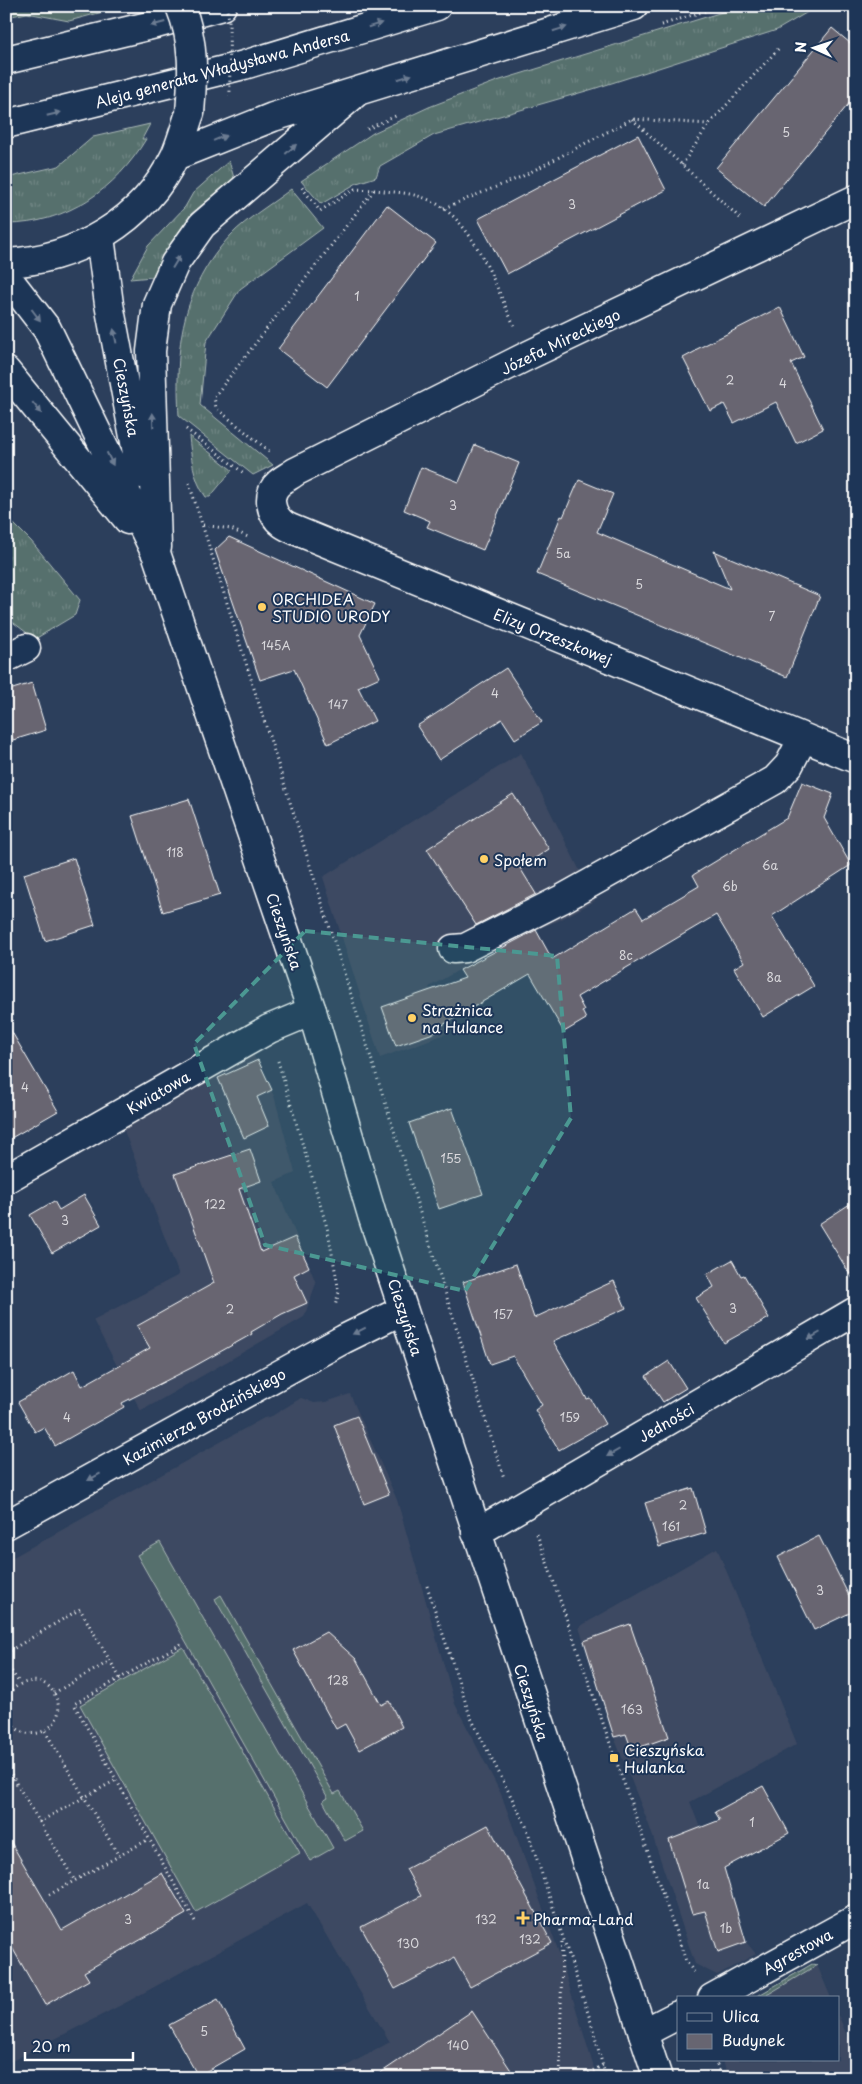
<svg xmlns="http://www.w3.org/2000/svg" width="862" height="2084" viewBox="0 0 862 2084" font-family="'Playpen Sans',sans-serif">
<defs>
<pattern id="grass-tufts" width="24" height="20" patternUnits="userSpaceOnUse" patternTransform="scale(1.25)"><rect width="24" height="20" fill="#56706d"/><path d="M3 7l-1-3M5 7V3M7 7l1-3M15 17l-1-3M17 17v-4M19 17l1-3" fill="none" stroke="#6f8583"/></pattern>
</defs>
<rect width="100%" height="100%" fill="#2c3f5c"/>
<filter id="ink" filterUnits="userSpaceOnUse"><feTurbulence type="fractalNoise" baseFrequency=".02" numOctaves="2"/><feDisplacementMap in="SourceGraphic" scale="10" xChannelSelector="R" yChannelSelector="G"/><feConvolveMatrix kernelMatrix="1 2 1 2 8 2 1 2 1" color-interpolation-filters="sRGB"/></filter>
<g filter="url(#ink)">
<path fill="#3e4a62" d="M521,753L595,901L558,921L522,934L429,987L448,1033L380,1058L323,877Z
M253,1054L274,1096L295,1173L274,1182L316,1283L304,1317L141,1411L93,1320L179,1275L123,1128Z
M350,1394L397,1500L455,1704L501,1794L559,1953L597,2078H325L390,2042L307,1903L125,2003L6,2064V1561L264,1418L272,1416L301,1398L314,1403L326,1402Z
M717,1548L797,1744L690,1802L709,1852L735,1905L746,1942L756,1954L717,1975L695,1964L649,1825L614,1737L579,1627Z
M817,1965L831,1998H762Z
M838,2015L856,2056V2078H730L722,2060H838Z"/>
<path fill="url(#grass-tufts)" stroke="#aab8b6" d="M6,6H125L69,21L27,13L6,17Z
M742,6H818L777,30L593,89L434,135L380,166L376,177L357,183L321,204L301,181L373,133L429,107L497,81Z
M150,124L142,139H146C116,189 67,224 6,224V178L59,166L93,137Z
M229,161L234,178L191,214L166,251L152,277L130,279L148,246L185,207L193,193Z
M291,189L323,228L240,289L206,342L200,405L273,465L253,475L179,416C175,347 181,289 231,235C246,219 273,203 291,189Z
M189,436L232,470L210,497H206C193,480 191,456 189,436Z
M6,516L31,541L80,600L75,615L35,639L6,617Z
M812,1964L817,1965L762,1998H754Z"/>
<path fill="#56706d" stroke="#aab8b6" d="M160,1542L333,1848L310,1861L137,1555Z
M221,1595L334,1794L340,1791L363,1831L345,1841L323,1801L328,1798L215,1599Z
M183,1647L300,1853L196,1912L80,1705Z"/>
<path fill="#676571" stroke="#fff" d="M832,28L856,48V95L764,207L716,168Z
M638,135L666,190L507,274L478,219Z
M387,205L436,243L327,387L278,349Z
M780,307L804,357L791,363L823,429L796,443L776,402L734,423L724,404L710,411L683,358L696,351L695,350Z
M475,445L519,463L483,550L427,527L430,521L404,510L421,467L459,482Z
M579,480L613,494L597,532L730,589L714,551L820,596L787,677L537,574L561,516L563,517Z
M229,537L375,604L360,635L380,677L358,687L375,721L328,744L294,669L260,680L215,550Z
M506,668L542,722L515,739L502,719L439,760L417,726Z
M32,683L46,730L13,740L6,720V691Z
M802,782L833,794L824,818L851,865L772,916L814,986L763,1017L734,968L744,962L716,915L577,997L584,1010L582,1011L586,1019L564,1032L530,974L441,1026L442,1030L396,1046L382,1007L465,978L460,970L536,930L552,959L636,908L643,919L699,886L693,875L787,818Z
M513,794L549,849L520,868L536,894L476,925L427,849Z
M189,799L220,895L163,912L132,816Z
M74,858L95,925L45,941L24,874Z
M6,1022L58,1111L6,1141Z
M258,1060L272,1090L257,1097L269,1126L244,1138L218,1078Z
M452,1108L483,1194L439,1209L409,1123Z
M250,1149L261,1181L239,1189L261,1252L295,1237L309,1267L294,1275L307,1303L282,1314L251,1332L252,1334L193,1367L122,1403L124,1407L55,1446L44,1427L35,1432L18,1402L74,1370L82,1386L150,1348L137,1326L214,1283L175,1174Z
M84,1195L101,1225L52,1253L30,1215L54,1201L59,1210Z
M856,1200V1284L819,1224Z
M732,1260L741,1276L744,1275L769,1318L724,1343L696,1298L714,1287L707,1274Z
M516,1264L534,1318L614,1281L626,1308L553,1341L587,1399L590,1398L605,1424L559,1450L535,1410L542,1405L513,1356L490,1364L463,1282Z
M669,1361L686,1388L663,1402L646,1376Z
M357,1416L389,1494L364,1504L334,1425Z
M693,1488L706,1533L659,1547L645,1503Z
M819,1536L856,1610L814,1630L778,1557Z
M630,1624L669,1737L632,1750L626,1734L614,1737L584,1641Z
M326,1632L356,1659L381,1705L389,1701L402,1727L359,1750L345,1724L336,1729L293,1650Z
M763,1786L789,1833L724,1868L746,1942L718,1952L705,1911L692,1914L669,1840L720,1820L715,1812Z
M488,1825L552,1943L470,1987L454,1958L395,1989L361,1927L421,1896L406,1869Z
M6,1834L62,1930L162,1873L186,1914L84,1972L89,1980L45,2005L6,1937Z
M218,1999L245,2049L198,2076L169,2025Z
M472,2011L516,2078H373Z"/>
<g fill="none" stroke-linecap="round" stroke-linejoin="round">
<defs>
<path id="minor" d="M856,199L529,355L295,472C290,476 283,479 279,483C266,494 270,514 283,524C287,527 292,529 297,531L856,759
M6,658L26,648
M453,949L465,948L562,899L775,780L789,765L803,738
M6,1179L269,1029L312,1011
M6,1525L344,1339L403,1310
M476,1533L856,1311
M712,1998L856,1919
M643,2033L678,2015"/>
<path id="major" d="M6,60L156,24L222,6
M6,124L244,65L437,6
M175,156L273,117L634,6
M100,237L109,304L141,474
M6,263C76,260 144,221 175,156C181,143 185,127 190,113
M6,276L47,329L157,556L312,1011L372,1215L658,2078
M6,371L128,520
M157,547L151,351L157,304L175,263L202,225L358,91"/>
</defs>
<use href="#minor" stroke="#fff" stroke-width="31"/>
<use href="#major" stroke="#fff" stroke-width="31"/>
<path stroke="#fff" stroke-width="3" stroke-dasharray="1 4" stroke-linecap="butt" d="M661,25L721,6
M632,119L740,218
M367,129L398,115
M682,165L709,124L780,47
M374,190C391,192 410,192 427,199C474,218 493,282 514,325
M444,208L521,177L632,119L709,124
M186,429L245,474
M269,451L216,408L214,397L374,190L355,189L320,211L300,185
M189,483L504,1478
M203,525L231,529L248,537
M278,1061L328,1231L339,1292L335,1306
M537,1534L686,1961L694,1972
M427,1586L470,1716L526,1826L591,2022L606,2078
M181,1644L74,1704L196,1923
M6,1653L80,1609L120,1678
M6,1663L20,1684
M54,1693L110,1661
M6,1704C7,1701 8,1695 10,1693C17,1682 35,1678 45,1684C51,1687 55,1694 57,1700C69,1734 12,1751 6,1708
M45,1731L119,1856
M6,1766L75,1881
M39,1822L116,1780
M49,1895L149,1839
M715,2060L722,2078
M560,2078L562,1938
M580,2078L603,2065"/>
<use href="#minor" stroke="#1d3557" stroke-width="28"/>
<use href="#major" stroke="#1d3557" stroke-width="28"/>
<defs>
<path id="major-bridge" d="M180,6C195,42 193,75 190,113"/>
</defs>
<use href="#major-bridge" stroke="#fff" stroke-width="31" stroke-linecap="butt"/>
<path stroke="#fff" stroke-width="3" stroke-dasharray="1 4" stroke-linecap="butt" d="M226,6L229,19L230,96"/>
<use href="#major-bridge" stroke="#1d3557" stroke-width="28"/>
</g>
<defs><path id="oneway-solid" d="M-6-.8H1V-3.2L6.5 0L1 3.2V.8H-6Z" transform="scale(1.25)"/></defs>
<g fill="#6c7c92">
<use href="#oneway-solid" transform="translate(158 24) rotate(165)"/>
<use href="#oneway-solid" transform="translate(375 25) rotate(-17)"/>
<use href="#oneway-solid" transform="translate(560 29) rotate(-17)"/>
<use href="#oneway-solid" transform="translate(405 77) rotate(-17)"/>
<use href="#oneway-solid" transform="translate(54 114) rotate(-14)"/>
<use href="#oneway-solid" transform="translate(220 138) rotate(-22)"/>
<use href="#oneway-solid" transform="translate(291 149) rotate(-41)"/>
<use href="#oneway-solid" transform="translate(176 262) rotate(-59)"/>
<use href="#oneway-solid" transform="translate(36 315) rotate(53)"/>
<use href="#oneway-solid" transform="translate(115 336) rotate(-101)"/>
<use href="#oneway-solid" transform="translate(37 408) rotate(51)"/>
<use href="#oneway-solid" transform="translate(153 420) rotate(-92)"/>
<use href="#oneway-solid" transform="translate(110 459) rotate(64)"/>
<use href="#oneway-solid" transform="translate(359 1331) rotate(154)"/>
<use href="#oneway-solid" transform="translate(814 1336) rotate(150)"/>
<use href="#oneway-solid" transform="translate(613 1453) rotate(150)"/>
<use href="#oneway-solid" transform="translate(94 1477) rotate(151)"/>
</g>
</g>
<path fill="#4b9892" fill-opacity="0.2" stroke="#4b9892" stroke-width="4" stroke-dasharray="10 6" stroke-linejoin="round" d="M305,931L557,956L571,1118L465,1291L265,1245L194,1044Z"/>
<g fill="#ffd166" stroke="#1d3557" stroke-width="2">
<circle cx="262" cy="607" r="5"/>
<circle cx="484" cy="859" r="5"/>
<circle cx="412" cy="1018" r="5"/>
<rect x="609" y="1753" width="10" height="10" rx="2.5"/>
<path d="M520.5 1910.5h5v5h5v5h-5v5h-5v-5h-5v-5h5z"/>
</g>
<g text-anchor="middle" dominant-baseline="central" stroke-width="4" stroke-linejoin="round" paint-order="stroke">
<g font-size="12" fill="#d9d8dc">
<text x="786" y="132">5</text>
<text x="572" y="204">3</text>
<text x="357" y="296">1</text>
<text x="730" y="380">2</text>
<text x="783" y="383">4</text>
<text x="453" y="505">3</text>
<text x="563" y="553">5a</text>
<text x="639" y="584">5</text>
<text x="772" y="616">7</text>
<text x="276" y="645">145A</text>
<text x="495" y="693">4</text>
<text x="338" y="704">147</text>
<text x="175" y="852">118</text>
<text x="770" y="865">6a</text>
<text x="730" y="886">6b</text>
<text x="626" y="955">8c</text>
<text x="774" y="977">8a</text>
<text x="25" y="1087">4</text>
<text x="451" y="1158">155</text>
<text x="215" y="1204">122</text>
<text x="65" y="1220">3</text>
<text x="733" y="1308">3</text>
<text x="230" y="1309">2</text>
<text x="503" y="1314">157</text>
<text x="67" y="1417">4</text>
<text x="570" y="1417">159</text>
<text x="683" y="1505">2</text>
<text x="671" y="1526">161</text>
<text x="820" y="1590">3</text>
<text x="338" y="1680">128</text>
<text x="632" y="1709">163</text>
<text x="752" y="1822">1</text>
<text x="703" y="1884">1a</text>
<text x="128" y="1919">3</text>
<text x="486" y="1919">132</text>
<text x="726" y="1928">1b</text>
<text x="530" y="1939">132</text>
<text x="408" y="1943">130</text>
<text x="204" y="2031">5</text>
<text x="458" y="2045">140</text>
</g>
<g font-size="15" fill="#fff" stroke="#1d3557">
<text transform="translate(222 68) rotate(-15)">Aleja generała Władysława Andersa</text>
<text transform="translate(560 341) rotate(-26)">Józefa Mireckiego</text>
<text transform="translate(127 397) rotate(79)">Cieszyńska</text>
<text transform="translate(553 636) rotate(22)">Elizy Orzeszkowej</text>
<text transform="translate(285 931) rotate(71)">Cieszyńska</text>
<text transform="translate(158 1092) rotate(-30)">Kwiatowa</text>
<text transform="translate(406 1317) rotate(72)">Cieszyńska</text>
<text transform="translate(204 1416) rotate(-29)">Kazimierza Brodzińskiego</text>
<text transform="translate(666 1422) rotate(-30)">Jedności</text>
<text transform="translate(532 1702) rotate(72)">Cieszyńska</text>
<text transform="translate(797 1951) rotate(-29)">Agrestowa</text>
</g>
<g font-size="15" fill="#fff" stroke="#1d3557" text-anchor="start">
<text x="272" y="598">ORCHIDEA<tspan x="272" dy="17">STUDIO URODY</tspan></text>
<text x="494" y="859">Społem</text>
<text x="422" y="1009">Strażnica<tspan x="422" dy="17">na Hulance</tspan></text>
<text x="624" y="1749">Cieszyńska<tspan x="624" dy="17">Hulanka</tspan></text>
<text x="533" y="1918">Pharma-Land</text>
</g>
</g>
<rect width="862" height="2084" fill="none" stroke="#1d3557" stroke-width="25"/>
<rect x="12" y="12" width="837" height="2059" fill="none" stroke="#fff" stroke-width="2" filter="url(#ink)"/>
<rect x="677" y="1996" width="162" height="65" fill="#1d3557" stroke="#77869a"/>
<rect x="687" y="2013" width="25" height="8" fill="#1d3557" stroke="#77869a"/>
<text x="722" y="2022" font-size="15" fill="#ffffff">Ulica</text>
<rect x="687" y="2034" width="25" height="15" fill="#676571" stroke="#77869a"/>
<text x="722" y="2046" font-size="15" fill="#ffffff">Budynek</text>
<g transform="translate(814 48) rotate(273)" stroke="#1d3557" stroke-width="4" paint-order="stroke">
<path d="M0-4L9 19L0 12L-9 19Z" fill="#ffffff"/>
<text y="-8" font-size="14" font-weight="bold" text-anchor="middle" fill="#ffffff">N</text>
</g>
<path d="M25 2052v8h108v-8" fill="none" stroke="#ffffff" stroke-width="2.5"/>
<text x="32" y="2052" font-size="15" fill="#ffffff" stroke="#1d3557" stroke-width="4" paint-order="stroke">20 m</text>
</svg>
